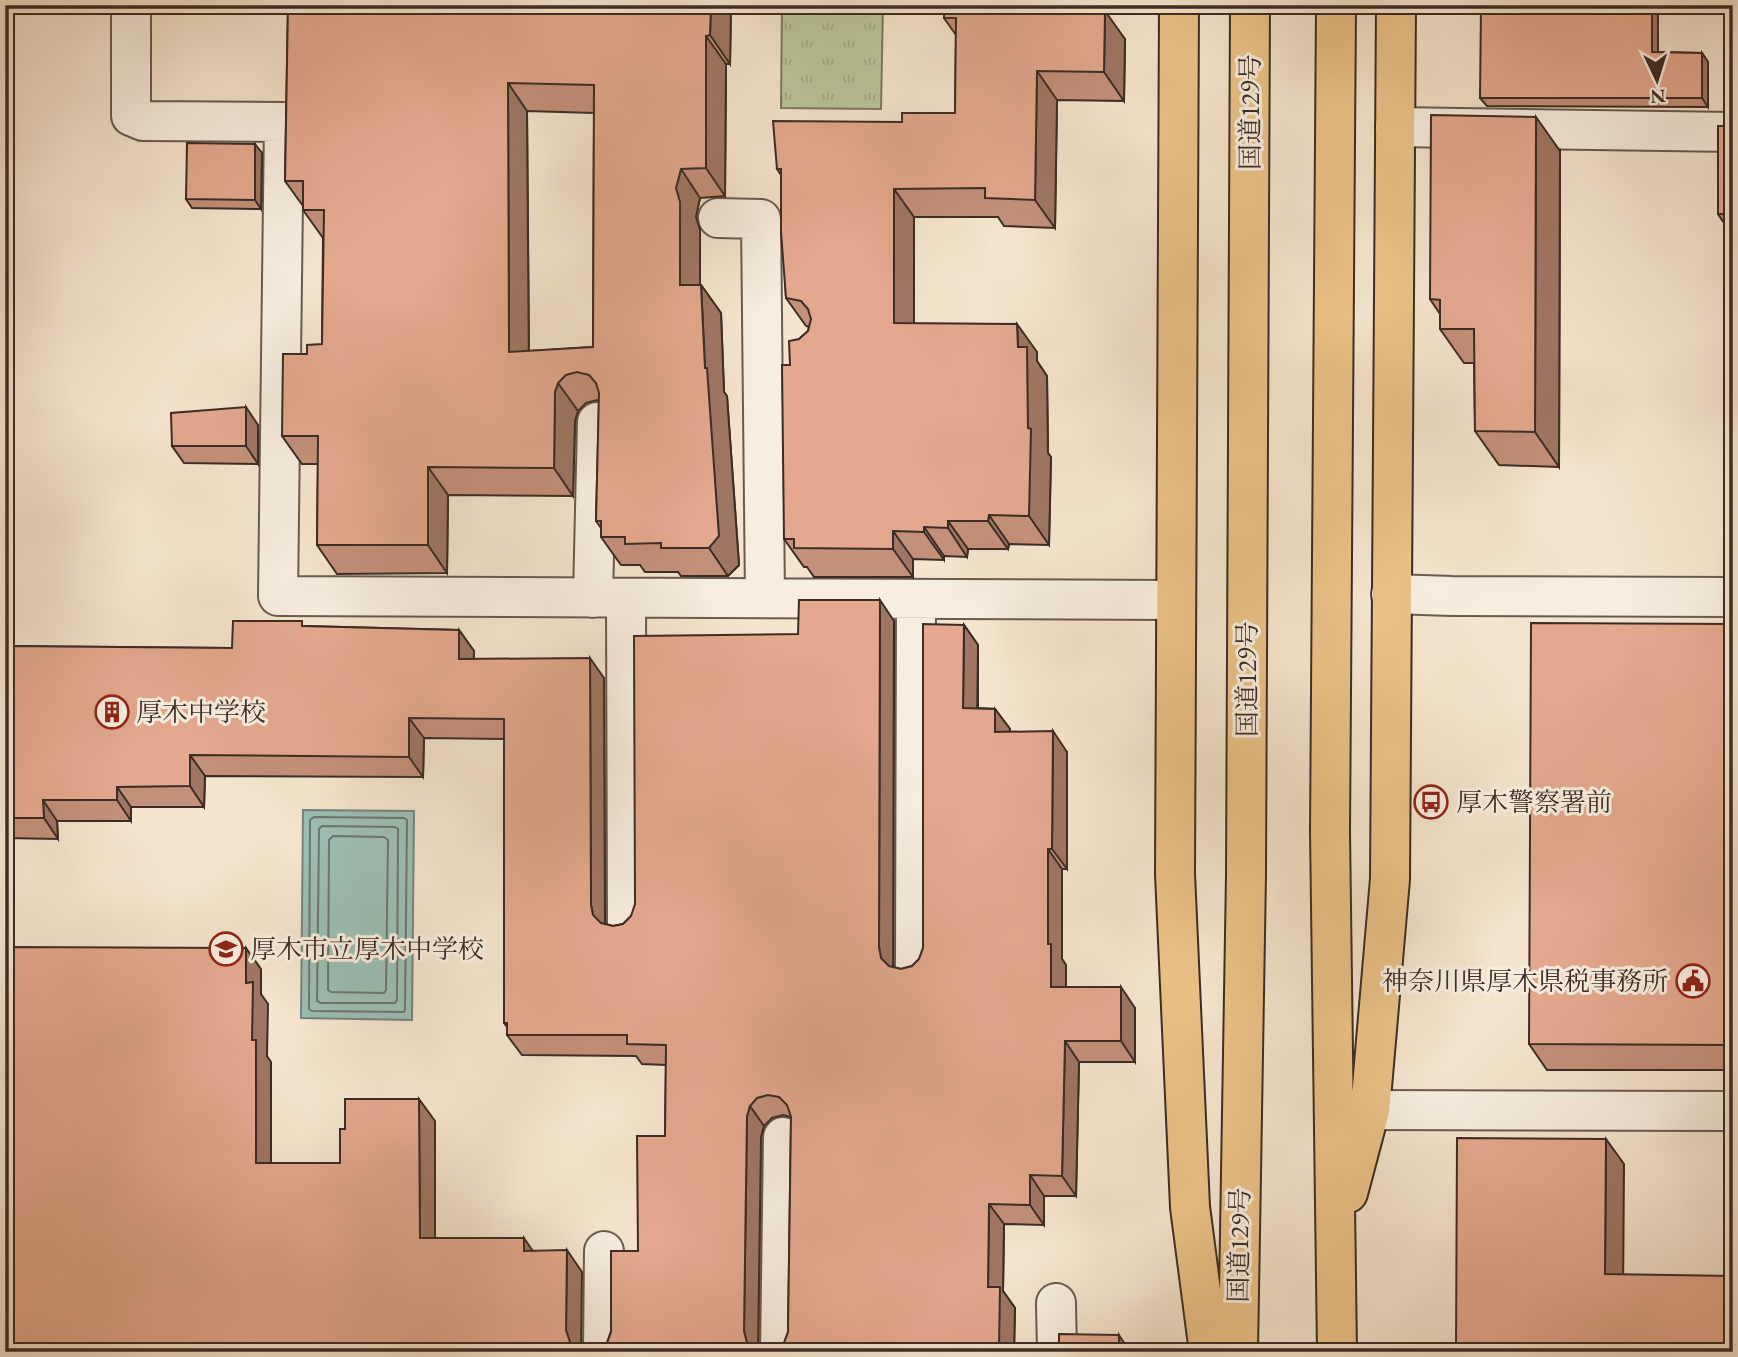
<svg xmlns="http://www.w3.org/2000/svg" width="1738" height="1357" viewBox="0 0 1738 1357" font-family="'EB Garamond','Noto Serif JP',serif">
<defs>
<pattern id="park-tufts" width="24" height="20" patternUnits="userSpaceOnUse" patternTransform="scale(1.75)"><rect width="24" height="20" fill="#bbc599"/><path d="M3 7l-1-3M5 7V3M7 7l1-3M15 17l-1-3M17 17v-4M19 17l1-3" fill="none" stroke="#a2a984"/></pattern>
</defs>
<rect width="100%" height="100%" fill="#f5e5ce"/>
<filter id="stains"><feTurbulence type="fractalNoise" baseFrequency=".00286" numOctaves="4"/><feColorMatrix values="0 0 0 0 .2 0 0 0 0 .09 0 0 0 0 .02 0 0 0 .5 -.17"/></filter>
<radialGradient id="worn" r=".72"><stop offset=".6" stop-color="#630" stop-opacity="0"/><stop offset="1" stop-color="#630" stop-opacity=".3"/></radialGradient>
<path fill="url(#park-tufts)" stroke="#7c785f" stroke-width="2" d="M782,5H883L881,109L781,108Z
M1727,5H1733V124H1727Z"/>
<path fill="#9cbfb5" stroke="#76847b" stroke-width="2" d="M303,810L414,811L412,1020L301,1018Z"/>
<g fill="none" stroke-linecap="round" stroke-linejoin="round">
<path stroke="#6c766d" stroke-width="2" d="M314,817L404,818L407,820L405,1009L404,1012L312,1011L309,1009L310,820Z
M322,826L395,827L398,829L397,1000L395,1003H321L317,1001L319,829Z
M333,836L384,837L388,840L386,990L384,993L331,992L328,990L329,840Z"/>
<defs>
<path id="minor" d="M131,5V116L143,121L284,122L278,596L1176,600
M1395,127L1733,132
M718,218L761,219L765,598
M1391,594L1452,596L1733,597
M593,598L597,422
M626,598L627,925
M915,968L916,599
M1370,1110L1733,1111
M1056,1303L1057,1352
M603,1352L604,1251
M780,1352L783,1137"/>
<path id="highway" d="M1179,5L1175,874L1190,1207L1209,1352
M1336,5L1330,831L1337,1352
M1348,1193L1370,1110L1390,879L1396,5
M1238,1352L1246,875L1250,5"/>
</defs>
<use href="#minor" stroke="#6b5a4f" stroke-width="42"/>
<use href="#highway" stroke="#3d2c25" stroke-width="42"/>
<use href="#minor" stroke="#f8eedf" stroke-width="38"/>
<use href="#highway" stroke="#eac287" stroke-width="38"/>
</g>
<path fill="#c3907a" stroke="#3d2c25" stroke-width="2" fill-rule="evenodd" d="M288,5H731L730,64H726L725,196L700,198L696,217L700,230V285H701L721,313L724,392L727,396L739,565L728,576H681L678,572H645L640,565H621L601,537V528L596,521L599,401L597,400L586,403L578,411L575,421L573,496L448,495L447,573L337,574L317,545L318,464H302L282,436L307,354L322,344L323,238L303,210V206L285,181ZM527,111L594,113L593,347L529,351Z
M945,5H1090V10L1125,39L1124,101L1057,100L1055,228L1004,226L998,217H914V323L1037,352V361L1047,376L1048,453L1051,457L1049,545L1009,544L1008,549H968L967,557L944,556V560L913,559V577H814L807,567H804L784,539L790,365L799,339L808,331L809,327L806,326L786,298L781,175L777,169L902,122L955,113L956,35L944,18Z
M1568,7H1652L1658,16V52L1702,53L1708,62V107L1487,106L1480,98Z
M1733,126V493L1729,488L1731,265L1729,261L1728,229L1718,214Z
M1560,151L1559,467L1499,465L1475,431L1474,363H1464L1440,329V314L1430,299Z
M262,153L261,209L192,208L186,199Z
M258,425V464L184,463L172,446Z
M894,621L893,967L901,969L912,966L919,959L923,948L964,625L978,645V708L995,709L1010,729L1009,732L1067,752V869H1062V959L1066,965V987L1135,1008V1062H1079L1076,1196H1044V1225L1004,1224L1003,1291L1015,1308L1014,1352H789V1349L784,1343L788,1332L791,1117L783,1115L772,1118L764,1126L761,1137L758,1352H613L607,1343L638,1251L665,1136L666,1065L642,1064L636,1056L522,1055L507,1035V1027L504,1023V739L424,738L423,777L205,776L204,807H131V821H57L58,839L5,838V646L232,648L306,626L459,630L474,651V659L604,678L605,924L613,926L623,924L631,916L798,634Z
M1733,624V1070H1547L1529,1044Z"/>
<path fill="#9f7663" stroke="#3d2c25" stroke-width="2" d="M711,5H731L730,64L710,35Z
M1070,5H1090V38L1070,9Z
M1652,7L1658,16V61L1652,52Z
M1105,11L1125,39L1124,101L1104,72Z
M706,36L726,64L725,196L706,168Z
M1702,53L1708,62V107L1702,98Z
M1037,71L1057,100L1055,228L1035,200Z
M508,83L527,111L529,381L509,352Z
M1536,117L1560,151L1559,467L1535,432Z
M255,144L262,153L261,209L255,200Z
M681,169L700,198L696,217L700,230V313L680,285L676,188Z
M894,189L914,217V351L894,323Z
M701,285L721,313L724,392L727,396L739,565L728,576L709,548L705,368Z
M1017,324L1037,352V361L1047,376L1048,453L1051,457L1049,545L1029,516L1028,428L1018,347Z
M558,383L578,411L575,421L573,496L554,468L555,392Z
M246,407L258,425V464L246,446Z
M428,467L448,495L447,573L428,545Z
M989,515L1009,544L1008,549L988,521Z
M948,521L968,549L967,557L948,528Z
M924,527L944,556V560L924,532Z
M893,531L913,559V577L893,549Z
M880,600L894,621L893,968L896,978L881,958L879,947Z
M964,625L978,645L977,729L963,708Z
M459,630L474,651L473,679L459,659Z
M590,658L604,678L605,925L608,935L593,915L591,905Z
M995,709L1010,729L1009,752L995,732Z
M409,718L424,738L423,777L409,757Z
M1053,731L1067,752V869L1052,849Z
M190,755L205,776L204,807L190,786Z
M117,787L131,807V821L117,800Z
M43,800L57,821L58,839L44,818Z
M1048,849L1062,869V959L1066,965V1008L1051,987L1048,944Z
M246,948L261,969V994L268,1004L267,1056L271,1062V1184L256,1163L252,1040L246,983Z
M1121,987L1135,1008V1062L1121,1041Z
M1065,1041L1079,1062L1076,1196L1062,1176Z
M419,1099L435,1121V1259L420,1238Z
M750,1106L764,1126L761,1137L758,1352H753L747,1343L744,1331L747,1116Z
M1606,1139L1624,1164L1623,1299L1605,1274Z
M1030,1175L1044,1196V1225L1030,1205Z
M989,1204L1004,1224L1003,1291L1015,1308L1014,1352H1000L999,1350L988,1287Z
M524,1238L539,1260L524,1251Z
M567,1250L582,1272L581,1352H570L566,1330Z
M1119,1335L1130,1352H1119Z"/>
<path fill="#e3a88e" stroke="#3d2c25" stroke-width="2" fill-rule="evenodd" d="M288,5H711L710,35L706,36V168L681,169L676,188L680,202V285H701L705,368H707L719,536L709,548H661V543L625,544V537H601V521H596L599,393L596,383L589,375L577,372L566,375L558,383L555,392L554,468L428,467V545H317L318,436H282L283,354H307V345L322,344L324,210H303V181H285ZM508,83L594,85L593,347L509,352Z
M945,5H1070V9L1105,11L1104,72L1037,71L1035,200L985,198V188L894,189V323L1017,324L1018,347H1027L1028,428L1031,429L1029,516L989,515L988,521H948V528L924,527V532L893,531V549L794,548V539H784L782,365H790L789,341L799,339L808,331L811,319L808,309L801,301L786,298L781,232V169H777L773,121L902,122V113H955L956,18H944Z
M1481,5H1562V7H1652V52L1702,53V98H1480Z
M1431,115L1536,117L1535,432L1475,431L1474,329H1440V300L1430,299Z
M1718,126H1733V488H1729L1731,261H1729L1728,214H1718Z
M187,143L255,144V200L186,199Z
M246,407V446H172L171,413Z
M799,600H880L879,947L881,958L889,966L901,969L912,966L919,959L923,948V624L964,625L963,708L995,709V732L1053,731L1052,849H1048V944H1051V987H1121V1041H1065L1062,1176L1030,1175V1205L989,1204L988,1287H1000L999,1350L969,1348L968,1352H789V1343H784L788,1332L791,1117L787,1105L779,1097L768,1095L757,1098L750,1106L747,1116L744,1331L747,1343H607L611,1332V1251H638L637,1136H665L666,1045L627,1044V1035H507V1023H504V719L409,718V757L190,755V786L117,787V800H43L44,818H5V646L232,648L233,621H302V626L459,630V659L590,658L591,905L593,915L601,923L613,926L623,924L631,916L635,904L634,636L798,634Z
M1531,623L1733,624V1045L1529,1044Z
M5,947L246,948V983L253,982L252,1040H256V1163H340V1129H345V1099H419L420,1238H524V1251L567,1250L566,1330L570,1342V1352H5Z
M1457,1138L1606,1139L1605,1274L1733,1276V1352H1456Z
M1059,1334L1119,1335V1352H1059Z"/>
<defs>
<symbol id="building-ring" viewBox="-11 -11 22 22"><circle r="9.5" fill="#f8eedf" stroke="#8f2418" stroke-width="1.5"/><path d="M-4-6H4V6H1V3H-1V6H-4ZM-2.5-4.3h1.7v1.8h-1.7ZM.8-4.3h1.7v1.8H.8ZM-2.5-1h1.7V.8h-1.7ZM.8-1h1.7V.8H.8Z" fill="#8f2418"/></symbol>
<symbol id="bus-ring" viewBox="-11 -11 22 22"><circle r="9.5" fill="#f8eedf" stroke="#8f2418" stroke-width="1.5"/><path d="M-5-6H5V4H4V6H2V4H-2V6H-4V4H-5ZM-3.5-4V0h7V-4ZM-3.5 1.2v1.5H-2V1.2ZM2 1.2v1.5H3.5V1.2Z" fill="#8f2418"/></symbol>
<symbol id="school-ring" viewBox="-11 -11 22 22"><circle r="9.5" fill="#f8eedf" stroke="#8f2418" stroke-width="1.5"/><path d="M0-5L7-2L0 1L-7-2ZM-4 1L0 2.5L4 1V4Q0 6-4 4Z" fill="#8f2418"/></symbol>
<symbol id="civic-ring" viewBox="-11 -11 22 22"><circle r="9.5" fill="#f8eedf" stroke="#8f2418" stroke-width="1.5"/><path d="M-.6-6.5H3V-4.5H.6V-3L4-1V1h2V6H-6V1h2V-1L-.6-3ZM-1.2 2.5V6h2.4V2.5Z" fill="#8f2418"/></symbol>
</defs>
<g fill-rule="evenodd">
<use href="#building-ring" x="93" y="693" width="38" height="38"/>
<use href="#bus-ring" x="1412" y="783" width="38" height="38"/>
<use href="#school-ring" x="207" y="930" width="38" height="38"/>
<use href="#civic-ring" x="1674" y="962" width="38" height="38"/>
</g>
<g text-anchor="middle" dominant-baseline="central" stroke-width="6" stroke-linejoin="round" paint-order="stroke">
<g font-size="26" fill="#3d2c25" stroke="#f8eedf">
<text transform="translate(1250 112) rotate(-90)">国道129号</text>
<text transform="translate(1247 679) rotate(-90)">国道129号</text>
<text transform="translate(1239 1245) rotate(-89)">国道129号</text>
</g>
<g font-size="26" fill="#3d2c25" stroke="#f8eedf" text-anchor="start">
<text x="136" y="712">厚木中学校</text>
<text x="1456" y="802">厚木警察署前</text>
<text x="250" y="949">厚木市立厚木中学校</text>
<text x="1668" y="981" text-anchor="end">神奈川県厚木県税事務所</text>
</g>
</g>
<rect width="1738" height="1357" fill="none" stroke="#f5e5ce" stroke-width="28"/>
<rect x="7" y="7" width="1724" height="1343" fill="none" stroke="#3d2c25" stroke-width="3.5"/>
<rect x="14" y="14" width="1710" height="1329" fill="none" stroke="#3d2c25" stroke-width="2"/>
<g transform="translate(1657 80) rotate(176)" stroke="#f8eedf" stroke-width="5" paint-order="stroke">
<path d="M0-5L12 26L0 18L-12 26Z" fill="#3d2c25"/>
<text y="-10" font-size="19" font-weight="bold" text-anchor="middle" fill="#3d2c25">N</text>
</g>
<rect width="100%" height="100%" filter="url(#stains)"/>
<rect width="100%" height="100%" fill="url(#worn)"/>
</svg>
